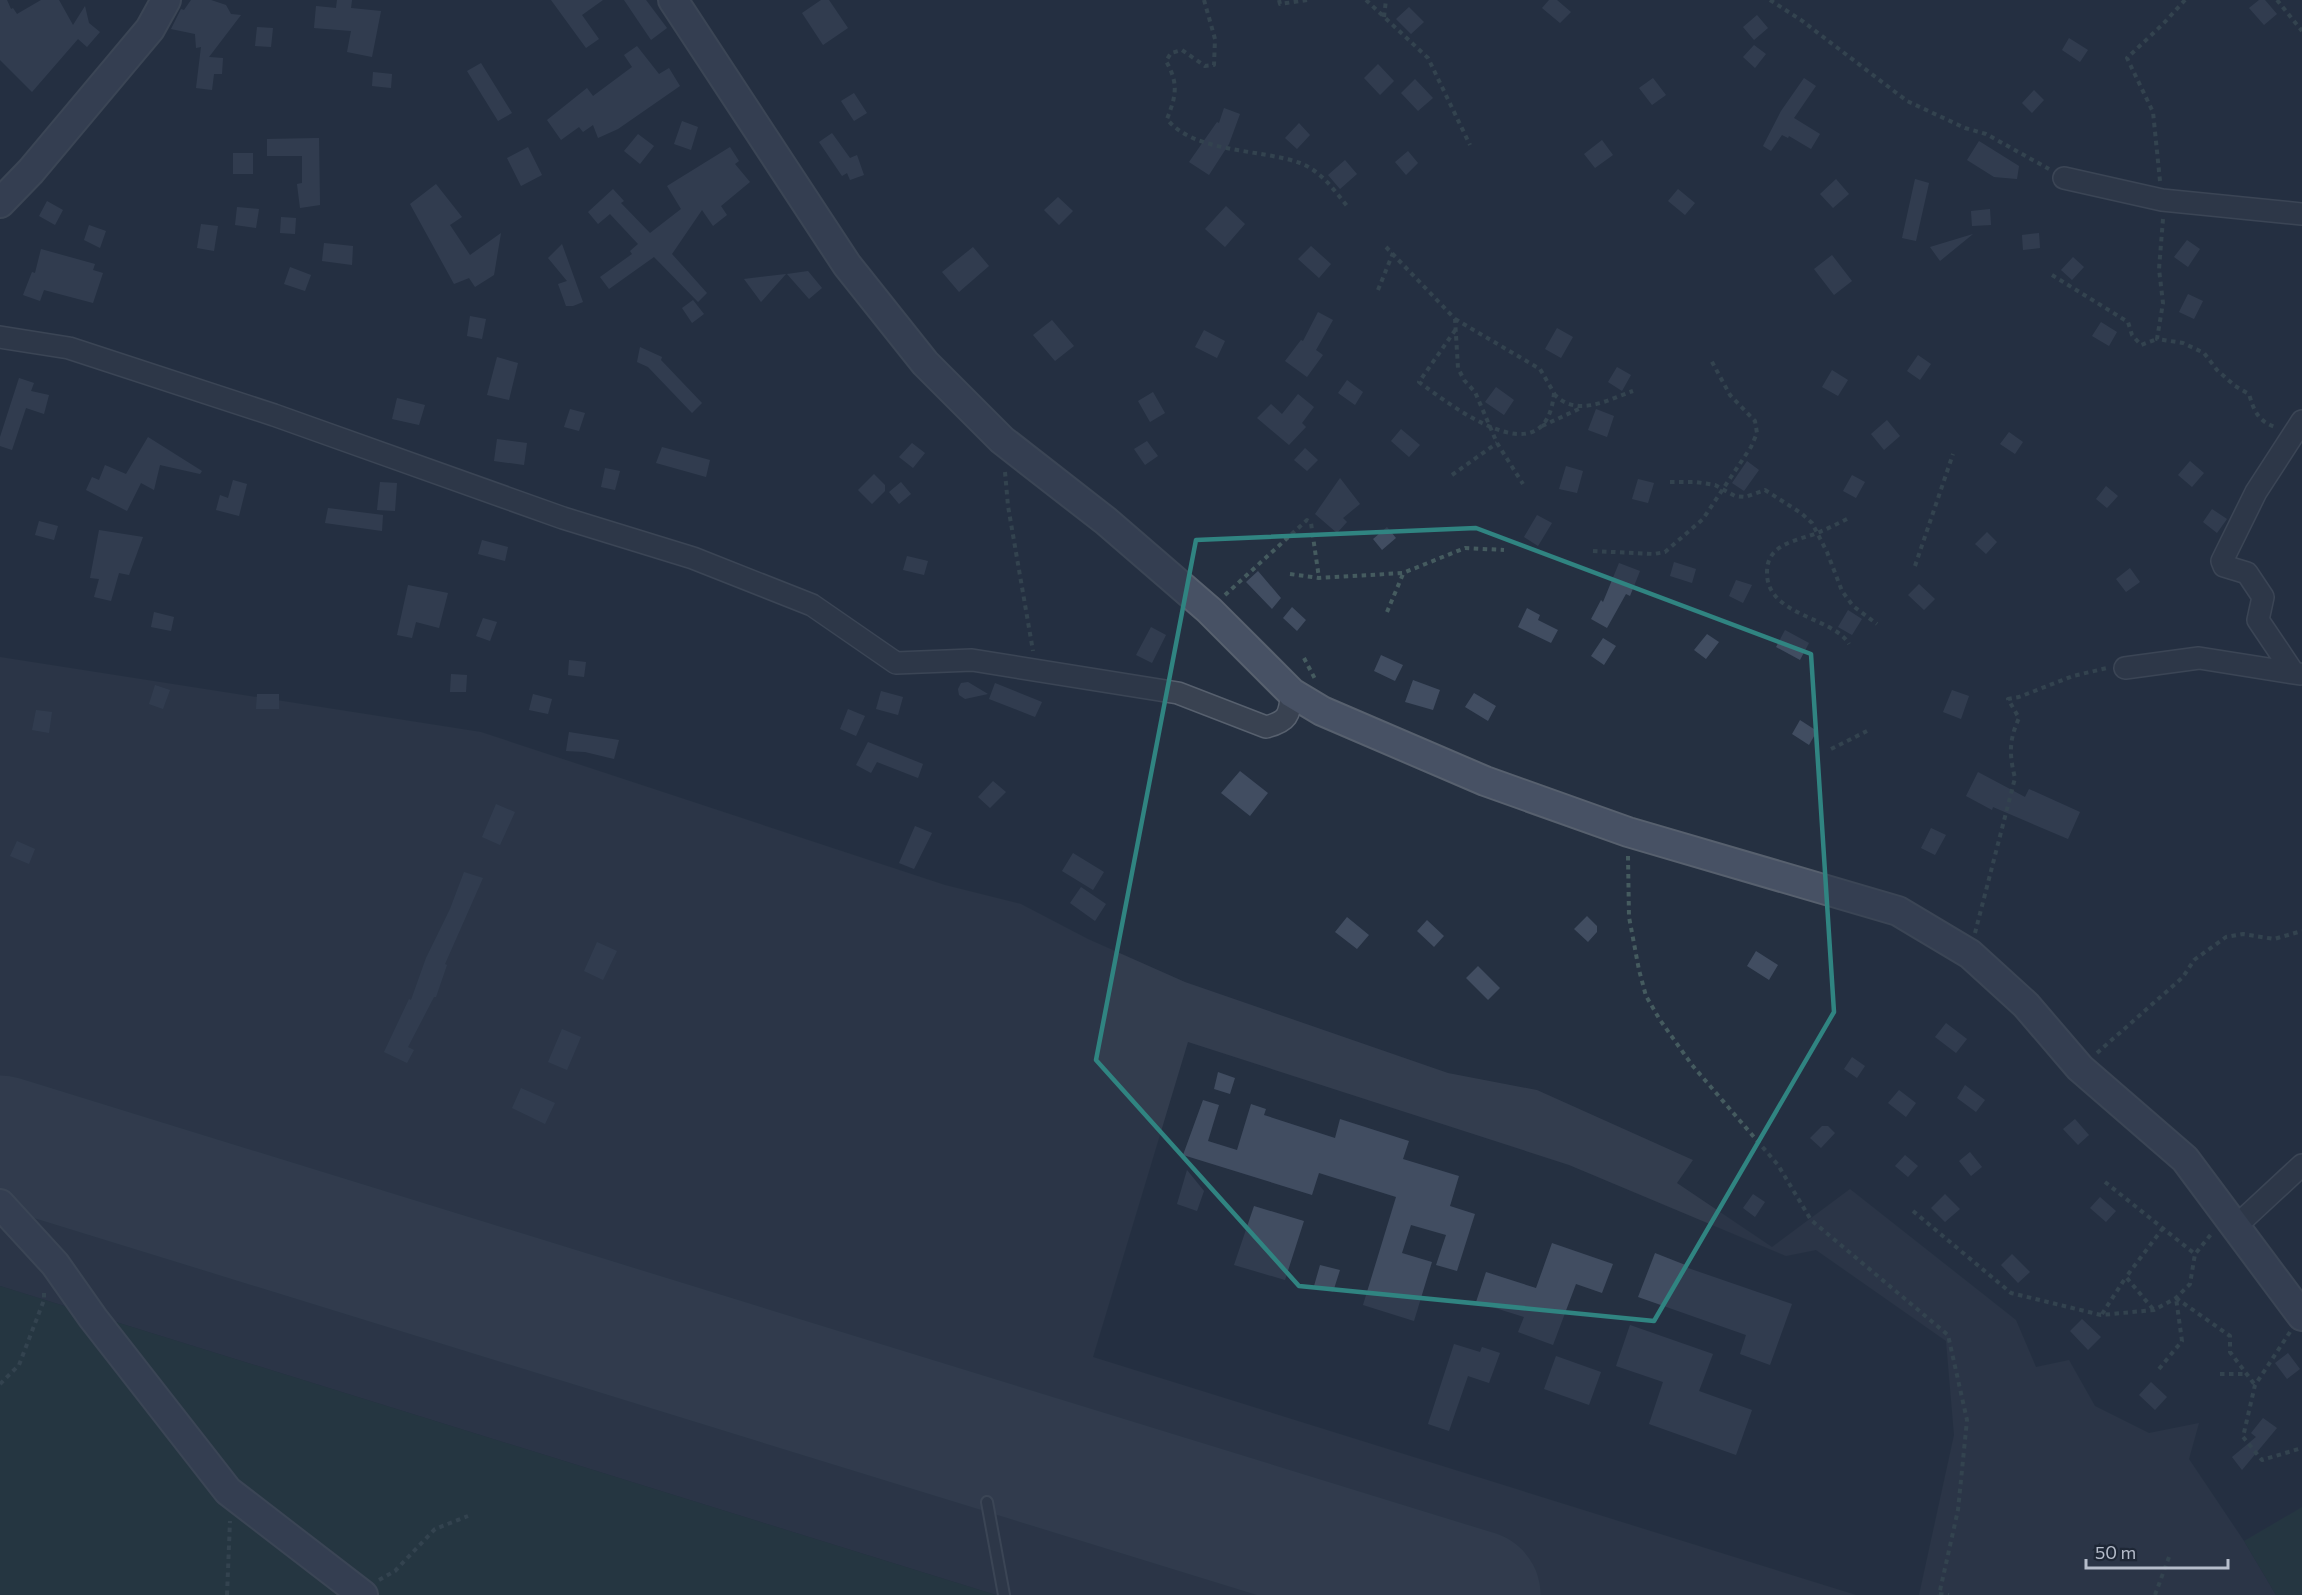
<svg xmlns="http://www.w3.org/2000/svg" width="2302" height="1595" viewBox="0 0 2302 1595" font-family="Commissioner,sans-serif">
<rect width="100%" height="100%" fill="#253041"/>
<path fill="#333d4e" d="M0,657L481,732L945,885L1021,904L1088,939L1185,982L1448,1073L1537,1090L1693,1160L1677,1183L1772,1247L1850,1189L2016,1320L2036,1367L2069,1360L2095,1406L2149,1433L2199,1423L2189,1459L2244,1541L2276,1595H1919L1954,1435L1946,1341L1816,1250L1786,1256L1569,1165L1188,1042L1093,1357L1856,1595H996L0,1286Z"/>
<path fill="#273e42" d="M0,1286L996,1595H0Z
M2302,1507V1595H2276L2244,1541Z"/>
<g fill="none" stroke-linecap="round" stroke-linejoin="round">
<path stroke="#404b5c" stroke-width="129" d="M0,1140L1476,1595"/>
</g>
<path fill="#414d61" d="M0,0H7L11,9L13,8L17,14L41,0H59L73,25L85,6L89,23L100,32L87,47L78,39L32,92L0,60Z
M191,0H211L226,5L231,14L241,15L209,57L223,58L222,74H214L212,90L196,88L201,47L196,48L195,34L171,29L181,9L184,10Z
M337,0H352L351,8L381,11L372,57L347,52L351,31L314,28L316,6L336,8Z
M551,0H603L582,15L599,39L586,48Z
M624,0H646L667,28L651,40Z
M821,0H829L848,28L823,45L802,13Z
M1549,0H1557L1571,12L1560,23L1542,8Z
M2259,0H2265L2277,14L2264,25L2249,8Z
M1409,7L1424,22L1411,34L1396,19Z
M1757,15L1768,28L1754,40L1743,27Z
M257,27L273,28L271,47L255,46Z
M2069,38L2088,50L2080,62L2062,50Z
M1754,45L1766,54L1755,68L1743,57Z
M637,46L659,74L669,68L680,86L618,129L598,138L593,125L583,132L579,127L561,140L547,120L587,88L593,96L632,67L624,55Z
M481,63L512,113L498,121L467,71Z
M1378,64L1394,81L1380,95L1364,78Z
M373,72L392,74L391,88L372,86Z
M1653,78L1666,95L1652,105L1639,88Z
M1804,78L1816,86L1794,118L1820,134L1811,149L1789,136L1788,138L1782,135L1771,151L1763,146L1781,111Z
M1415,79L1433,98L1418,111L1401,93Z
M2034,90L2044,100L2032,113L2022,103Z
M854,93L867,113L854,121L841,101Z
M1224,108L1240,114L1229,144L1209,175L1189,162L1217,122L1219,123Z
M682,121L698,127L691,150L674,144Z
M1299,123L1310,135L1297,149L1285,138Z
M832,133L850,158L857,155L864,175L850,180L847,173L842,176L819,142Z
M638,134L654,146L640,164L624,151Z
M319,138L320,205L300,208L297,184L302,183V156H267V139Z
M1602,140L1613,155L1595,168L1584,154Z
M1979,141L2019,166L2017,179L1994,177L1967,160Z
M528,147L542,175L521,186L507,158Z
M730,147L739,161L735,164L750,182L721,206L727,215L713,226L702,210L672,254L707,293L698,302L654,257L609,289L600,277L632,254L630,251L638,244L610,214L598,224L588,212L613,189L624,201L621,203L650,233L681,209L667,186Z
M1408,151L1418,163L1406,175L1395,162Z
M233,153H253V174H233Z
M1345,160L1357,174L1340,189L1328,175Z
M1836,179L1849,194L1833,208L1820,194Z
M1915,179L1929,183L1916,241L1902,238Z
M436,184L462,217L450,225L470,255L501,233L494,275L475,287L469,278L454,284L410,204Z
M1678,189L1695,203L1685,215L1668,201Z
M1058,197L1073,211L1059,225L1044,210Z
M47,201L63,210L55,225L39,216Z
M1226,206L1245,224L1225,247L1205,229Z
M237,207L259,209L256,228L235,225Z
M1990,209L1991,225L1972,226L1971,211Z
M281,217L296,218L295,234L280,233Z
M201,224L218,226L214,251L197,248Z
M89,225L106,231L100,248L84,240Z
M2039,233L2040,248L2023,250L2022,235Z
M1973,234L1940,261L1930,247Z
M2187,240L2200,249L2188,267L2174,257Z
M324,243L353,246L352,265L322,261Z
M562,244L583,302L573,306H566L558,284L567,281L548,258Z
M1311,246L1331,264L1319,278L1298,259Z
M973,247L989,266L959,292L942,272Z
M41,249L95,264L93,270L103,273L93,303L44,290L40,301L23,295L32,272L35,273Z
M1832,255L1852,281L1834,295L1814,269Z
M2073,257L2084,267L2072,280L2061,270Z
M290,267L311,275L305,291L284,284Z
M808,271L822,288L809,299L787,274Z
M786,274L761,302L744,279Z
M2188,294L2203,301L2194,319L2179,312Z
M693,300L704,314L692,323L682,308Z
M1318,312L1333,320L1316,350L1323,355L1307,377L1285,361L1301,340L1303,341Z
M470,316L486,319L482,339L467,336Z
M1052,320L1074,346L1055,361L1033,335Z
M2101,322L2117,332L2109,346L2092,336Z
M1557,328L1573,337L1561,358L1545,349Z
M1204,330L1225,341L1217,358L1195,347Z
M640,347L662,357L661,360L702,403L692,413L648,367L637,362Z
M1918,355L1931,364L1920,380L1907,371Z
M497,357L518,363L509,400L487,395Z
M1617,367L1631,375L1622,391L1608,382Z
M1832,370L1848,380L1838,396L1822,387Z
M19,378L34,383L31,391L49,395L44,414L26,408L12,450L0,446V437Z
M1347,380L1363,392L1355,405L1338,393Z
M1496,387L1514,400L1504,415L1485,402Z
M1153,392L1165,413L1150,422L1138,401Z
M1298,394L1314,407L1302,423L1306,427L1289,445L1257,418L1271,404L1282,414Z
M397,398L425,405L419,425L392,419Z
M570,409L585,413L579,431L564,427Z
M1596,409L1614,416L1607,437L1588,430Z
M1887,420L1900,436L1884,450L1871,434Z
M1401,429L1420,445L1409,457L1391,441Z
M2009,432L2023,442L2015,454L2000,444Z
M148,437L202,471L200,474L160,465L154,490L141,483L127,511L86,490L92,477L99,480L105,465L126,474Z
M497,439L527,443L524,465L494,461Z
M1147,441L1158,456L1145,465L1134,449Z
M912,443L925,453L913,468L899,457Z
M662,447L710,460L706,477L656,463Z
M1305,448L1318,460L1307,471L1294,460Z
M1747,461L1759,470L1744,491L1732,483Z
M2190,461L2204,473L2192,487L2178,475Z
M1566,466L1583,471L1577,493L1559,489Z
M605,468L620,471L615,490L601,487Z
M874,474L885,485V491L872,504L858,490Z
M1852,475L1865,482L1856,498L1843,491Z
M1340,478L1360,504L1343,518L1347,522L1337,533L1315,514Z
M1638,479L1654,483L1648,503L1632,499Z
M233,480L247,484L239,516L216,510L220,495L228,498Z
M380,482L397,483L395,511L377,510Z
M901,482L911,494L899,504L889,492Z
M2106,486L2118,496L2107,508L2096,499Z
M328,508L383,515L382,531L325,523Z
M2212,509L2227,519L2217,533L2203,522Z
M1537,515L1552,523L1538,546L1524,537Z
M39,521L58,526L54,540L35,535Z
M1387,527L1396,538L1382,550L1373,539Z
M99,530L143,537L129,575L119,573L111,601L94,597L99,579L90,578Z
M1987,532L1997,542L1986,554L1975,544Z
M482,540L508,547L505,561L478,554Z
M907,556L928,561L924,575L903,570Z
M1674,562L1696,569L1692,583L1670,576Z
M1619,563L1640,571L1630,596L1626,594L1607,628L1591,619L1601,600L1603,602Z
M2130,568L2140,582L2126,592L2116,579Z
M1258,571L1281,598L1272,609L1246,582Z
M1736,580L1752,585L1743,603L1729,596Z
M1919,584L1935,599L1924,610L1908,595Z
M408,585L448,593L439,628L416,622L412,638L397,635Z
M1292,607L1306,620L1297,631L1283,618Z
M1527,608L1540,615L1538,620L1558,630L1551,643L1518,627Z
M1848,610L1862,619L1852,635L1838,627Z
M154,612L174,617L171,631L151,627Z
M483,618L497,622L490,641L476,636Z
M1151,627L1166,635L1152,663L1136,655Z
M1785,630L1809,643L1800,660L1776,647Z
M1707,634L1719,642L1706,659L1694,650Z
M1603,638L1616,646L1604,665L1591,656Z
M1381,655L1403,665L1395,681L1374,671Z
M569,660L586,662L584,677L568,675Z
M451,674L467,675L466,692H450Z
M1413,680L1440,690L1433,710L1405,702Z
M968,682L988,694L965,699L959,695L958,689L961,683Z
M995,683L1042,702L1035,717L989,699Z
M155,685L170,690L163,709L149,704Z
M1952,690L1969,696L1961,719L1943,712Z
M881,691L903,697L898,715L876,709Z
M1474,693L1496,706L1488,721L1465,707Z
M257,694H279V709H256Z
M533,694L552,699L548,714L529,710Z
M848,709L865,716L856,736L840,729Z
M36,710L52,712L49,733L32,730Z
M1800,720L1817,731L1809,745L1792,734Z
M569,732L619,740L614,759L585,752L566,751Z
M868,742L923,764L918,778L877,762L871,773L856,765Z
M1240,771L1268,793L1250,816L1221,793Z
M1978,772L2025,797L2029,789L2080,812L2068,839L1993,807L1992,810L1966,796Z
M993,781L1006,792L990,808L978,797Z
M496,804L515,812L500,845L482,837Z
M915,826L932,833L914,869L899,863Z
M1931,828L1946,835L1935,855L1921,848Z
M17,841L35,849L29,864L10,856Z
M1073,853L1104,872L1093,890L1062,871Z
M464,872L483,878L445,964L447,965L436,997H434L408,1047L414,1050L407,1063L384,1052L409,999L411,1000L426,958L450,909Z
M1081,887L1106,904L1095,921L1070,903Z
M1587,916L1597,926V932L1588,942L1574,929Z
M1347,917L1369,935L1357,949L1335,932Z
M1427,920L1444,936L1434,947L1417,931Z
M597,942L617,951L603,980L584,971Z
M1756,951L1778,965L1769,980L1747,966Z
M1478,966L1500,988L1488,1000L1466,978Z
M1946,1023L1967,1039L1956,1053L1935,1037Z
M562,1029L581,1037L567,1070L548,1062Z
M1852,1057L1865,1066L1857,1078L1844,1069Z
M1218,1072L1235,1078L1230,1094L1214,1089Z
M1965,1085L1985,1100L1976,1112L1957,1098Z
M521,1088L555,1103L545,1124L512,1108Z
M1899,1090L1916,1103L1906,1117L1888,1103Z
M1203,1100L1219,1105L1208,1141L1237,1150L1251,1104L1266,1109L1264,1115L1335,1138L1340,1119L1409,1141L1403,1159L1459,1176L1450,1206L1475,1214L1457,1271L1436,1265L1446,1235L1411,1225L1402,1253L1432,1262L1414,1321L1363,1305L1396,1197L1319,1173L1312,1195L1183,1155Z
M2075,1119L2089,1135L2078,1145L2063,1129Z
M1822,1126H1828L1835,1133L1821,1148L1810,1138Z
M1970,1152L1982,1167L1971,1176L1959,1161Z
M1905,1155L1918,1166L1908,1177L1895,1166Z
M1187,1170L1204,1191L1197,1211L1177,1204Z
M1753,1194L1765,1202L1755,1217L1743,1208Z
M1945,1194L1960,1209L1945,1222L1931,1208Z
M2100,1197L2116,1211L2106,1222L2090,1208Z
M1254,1206L1304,1221L1285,1280L1234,1265Z
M1552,1243L1613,1264L1602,1293L1576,1284L1553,1345L1518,1332L1524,1317L1476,1302L1486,1272L1536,1288Z
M1655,1253L1688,1266V1268L1792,1304L1770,1365L1740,1354L1746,1335L1638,1297Z
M2012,1254L2030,1272L2018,1283L2001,1265Z
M1320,1265L1340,1270L1333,1292L1314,1286Z
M2082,1319L2101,1337L2088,1350L2070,1331Z
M1630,1325L1713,1354L1699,1391L1752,1410L1736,1455L1649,1424L1663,1382L1616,1366Z
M1454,1344L1480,1352L1482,1347L1500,1353L1489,1383L1468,1376L1449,1431L1428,1424Z
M2288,1353L2300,1369L2287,1379L2275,1363Z
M1556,1356L1601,1372L1589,1405L1544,1389Z
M2151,1382L2167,1397L2155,1410L2139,1395Z
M2263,1418L2277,1428L2242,1470L2232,1457L2256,1437L2251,1433Z"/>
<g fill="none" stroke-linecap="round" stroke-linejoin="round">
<defs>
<path id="lane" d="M987,1502L1004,1595"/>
<path id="street" d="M2064,178L2162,200L2302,214
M0,337L69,348L274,415L563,518L693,558L812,605L896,663L972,660L1178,693L1266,727C1289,721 1289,715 1292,693
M2125,668L2199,658L2300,674
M2293,672L2258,620L2263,597L2247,573L2224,566L2222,561L2256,492L2302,421
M2234,1228L2302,1165"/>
<path id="secondary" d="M673,0L847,265L925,363L1002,440L1106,521L1209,610L1292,693L1322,711L1485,781L1628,832L1898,911L1970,954L2026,1005L2080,1068L2185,1159L2302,1316
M0,203L31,171L150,29L166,0
M0,1204L55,1264L93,1318L228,1491L363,1595"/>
</defs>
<use href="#lane" stroke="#57606e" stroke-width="14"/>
<use href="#street" stroke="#57606e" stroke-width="24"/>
<use href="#secondary" stroke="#57606e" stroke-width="32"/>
<path stroke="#455b5f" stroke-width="4" stroke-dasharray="4.5 4.5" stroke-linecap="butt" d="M1204,0L1215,39L1214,65L1205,66L1182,50L1171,53L1166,61C1179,84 1176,96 1167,119C1193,153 1262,149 1300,163C1321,171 1334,190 1347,206
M1279,0L1280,4L1307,0
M1366,0L1428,58L1470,145
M1770,0L1801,20L1907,101L1965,128L1986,134L2049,169
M2277,0L2302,31
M1384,17L1386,0
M2160,181L2153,112L2127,58L2163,24L2185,0
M2163,219L2159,269L2163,303L2157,339L2183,343L2204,353L2217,370L2235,386L2249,394C2254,411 2258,421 2275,427
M1386,247L1455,319L1458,368L1464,380L1475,392L1497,443L1523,484
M2052,275L2128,322L2132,335L2141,345L2157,339
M1378,290L1393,253
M1455,319L1540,369L1554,393C1546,479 1453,407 1419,382L1456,329
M1554,394C1577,418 1607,400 1633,391
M1542,426L1581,408
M1005,472L1008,506L1033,651
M1452,475L1497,443
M1670,482H1696L1715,485L1735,496L1745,497L1765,490L1801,513L1812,523L1827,552L1842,591L1853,606L1877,624
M1847,519C1837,524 1827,529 1817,533C1804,538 1791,540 1779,548C1771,554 1767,561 1767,572C1766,616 1834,617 1849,644
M1593,551L1654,554L1665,552L1703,519L1751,447L1757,433L1755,421L1730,395L1711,360
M1915,566L1953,454
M1290,574L1319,578L1403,573L1465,548L1504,550
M1225,595L1307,520L1311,523L1319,578
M1387,612L1403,574
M1304,658L1315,679
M1831,749L1867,731
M1628,856L1629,917L1639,970L1646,996L1660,1020L1692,1065L1778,1165L1811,1220L1948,1335L1967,1420L1958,1510L1939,1595
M1975,933L2015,778C2009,754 2009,740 2019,718L2008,699L2019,697L2073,676L2107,668
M2097,1053L2183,977L2194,960L2226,937L2243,934L2274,939L2302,931
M2105,1182L2195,1254
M1913,1211L2011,1293L2101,1315L2154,1310L2176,1298L2190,1284L2195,1254L2212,1233
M2176,1298L2230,1336V1352L2255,1385
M2153,1309L2126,1277L2163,1228
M2102,1314L2126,1277
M2290,1332L2255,1385L2243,1437L2262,1460L2302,1448
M2159,1369L2182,1341L2176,1298
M2220,1374H2246
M0,1384L19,1365L44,1300V1289
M379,1580L395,1571L435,1529L468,1516
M1939,1594L1949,1595
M227,1595L230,1521
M2155,1595L2169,1557"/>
<use href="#lane" stroke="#394251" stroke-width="10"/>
<use href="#street" stroke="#394251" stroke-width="21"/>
<use href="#secondary" stroke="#475164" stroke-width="28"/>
</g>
<path d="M0 0H2302V1595H0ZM1476,528L1811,654L1834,1012L1654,1321L1299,1286L1096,1060L1196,540Z" fill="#253041" fill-opacity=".55" fill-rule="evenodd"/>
<path fill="none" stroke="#308481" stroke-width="4.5" stroke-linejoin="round" d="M1476,528L1811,654L1834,1012L1654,1321L1299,1286L1096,1060L1196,540Z"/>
<path d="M2086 1559v9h142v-9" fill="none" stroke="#b6bdcb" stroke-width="3"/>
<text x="2095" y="1559" font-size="18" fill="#b6bdcb" stroke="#1e2736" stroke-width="4.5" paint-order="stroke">50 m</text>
</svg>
